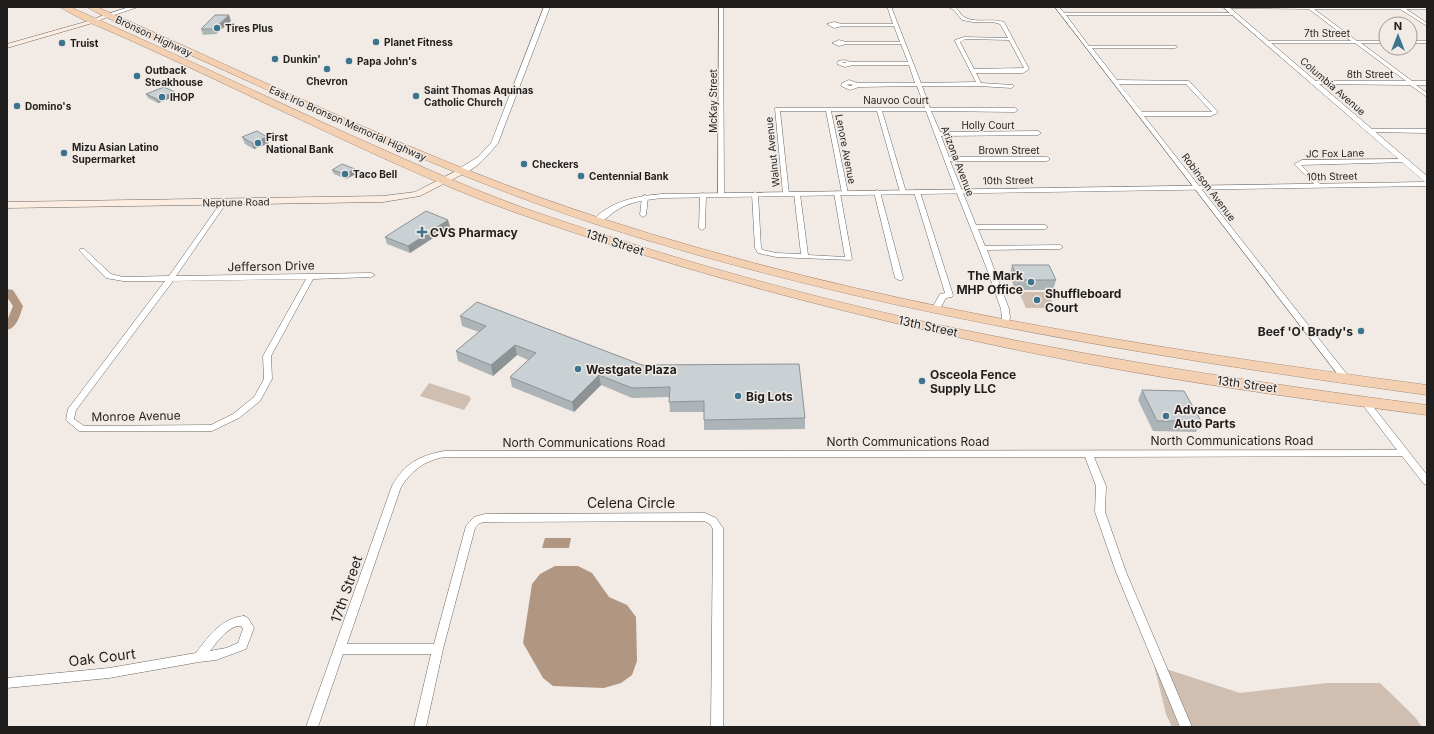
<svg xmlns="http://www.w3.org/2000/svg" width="1434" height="734" viewBox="0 0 1434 734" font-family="Inter,sans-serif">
<rect width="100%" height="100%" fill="#f1eae5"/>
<path fill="#d0beb0" d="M1019,292H1048L1055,308H1026Z
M429,383L469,396L471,399L464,410L420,396Z
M1154,665L1240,693L1327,683H1380L1415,717L1422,727H1172L1166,714Z"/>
<path fill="#b19681" d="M545,538H571L569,548H542Z
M555,566H578L592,573L609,597L627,605L636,617L637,661L632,675L621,683L604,688L553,686L543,678L523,643L532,584L540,574Z"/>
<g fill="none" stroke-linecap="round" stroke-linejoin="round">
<path fill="#b19681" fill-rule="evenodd" d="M7,289L13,290L23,306C20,315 17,328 7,330V321L13,306L7,297Z"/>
<defs>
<path id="minor" d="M719,7H723L724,194L721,196L718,194Z
M889,7H893L892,9L921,83L976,82L955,41V40L964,37L1008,38L1000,24L993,22H973L962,20L954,10L948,7H955C959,10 961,16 966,18C976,23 992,18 1004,22L1029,69L1023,73H976L981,83L1013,85V87L1011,88L979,86H922L930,108H1015L1018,110L1015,112L931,111L940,132L1038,131L1041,133L1038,135L941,136L949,157H1047L1050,159L1047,161H950L976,225H1045L1048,227L1045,229H978L985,246L1060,245L1063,247L1060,249L987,250L1009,309L1010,318L1007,325H1001L1000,323L1002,318L1001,309L987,269L956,191L926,111H882L906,192L903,194L900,192L877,111H831L848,193L845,195L842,193L826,111H780L789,194L786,196L783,194L775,108H925L917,86L859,87L850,90L841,86L842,83L849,80L857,83H915L909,65H853L845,67L837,64L838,61L844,60L851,62H908L901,44H846L839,46L832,43L839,40L846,42H900L894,26H842L834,28L827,24L834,22L842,24H893L888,9ZM965,39L1009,40L1024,68L974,69L960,42ZM844,62L847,63H848H842ZM849,84L853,85L850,86L847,85Z
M1055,7H1059L1064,13H1236V14L1234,15H1066L1089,46H1177V47L1175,48H1092L1117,80L1189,81L1217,111V113L1211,116H1144L1349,377L1350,379L1349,381H1343ZM1119,84H1186L1212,112H1142Z
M1224,7H1427V9H1406L1427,23V26L1400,9H1314L1357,41H1386V43H1361L1412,81H1427V85H1416L1427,93V97L1410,85L1312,84L1311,83L1314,81H1406L1355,43H1265V42L1267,41H1351L1309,9L1226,8Z
M1410,41H1427V43H1410Z
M1370,129H1427V133L1368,132V130Z
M1405,159L1407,160V162L1301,165L1321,185V187H1317L1294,164L1302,160Z
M877,190L880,192L903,278L902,280H899L895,278L874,192Z
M917,190L920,192L953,295L952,297L946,298L938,312H935L931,310L940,294L945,293L914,192Z
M837,191L840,193L852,259L851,260L776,257L758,253L755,248L752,194L755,192L758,194L761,248L763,250L776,253L801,254L794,194L797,192L800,194L808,255L845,257L834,193Z
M703,193L706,195L705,228L702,230L699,228L700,195Z
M645,195L648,197L646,215L643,217L640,215L642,197Z
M224,200L227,202L176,276L371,273L375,275L371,277L313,279L271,356L272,379L260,401L239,418L212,431H79L66,420L68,409L165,281H123L106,278L79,250L80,249H84L111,274L123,277L169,276L222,201ZM306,279L263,356L264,379L254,397L233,414L211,425L84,426L74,419L76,410L173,281Z
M1365,399L1368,400L1427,475V485L1424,484L1402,456L1094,457L1106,486L1105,512L1126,572L1192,727H1180L1116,572L1095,512L1096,486L1085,457H444C424,461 412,470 401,487L347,644H434L466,526L474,517L485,514L705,513L716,518L723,528V727H711L713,529L710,524L704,521L485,522L480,523L475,528L443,649L426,727H414L431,654H343L318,727H306L392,486C405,463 419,456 444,451L1397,450L1362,404L1361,402Z
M244,616L248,618L254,628L246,649L216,660L199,662L109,678L7,688V678L109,668L196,653C209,636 221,618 244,616ZM237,626H241L243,629L238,643L226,648L210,651C217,642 225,630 237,626Z"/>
<path id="tertiary" d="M129,7H138L108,17L105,15Z
M544,7H550L498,143C490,153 471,176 457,174V170L478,157L491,143Z
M1223,7H1229L1427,176V186L662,198C646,200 631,201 617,210C610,214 601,225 593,223L592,221C610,201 637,196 662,194L1425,182Z"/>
<path id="secondary" d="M108,13L111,15L110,16L96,22L7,48V44L92,20Z
M460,169L463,170L465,172L463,174L420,196L383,202L7,208V202L383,196L415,192Z"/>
<path id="trunk" d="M60,7H70C160,47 248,88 337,129C398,156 458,184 521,207C667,258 817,300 968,331C1120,362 1273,385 1427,405V415C1310,400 1193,384 1078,362C886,325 697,277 514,212C430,182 349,142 269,105C223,83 178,62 132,41C108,30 82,21 60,7Z
M87,7H97C263,80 427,162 600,218C868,305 1148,348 1427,385V395C1145,356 864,311 592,223C490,189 390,146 292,101C247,81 202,60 157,40C134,29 108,20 87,7Z"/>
</defs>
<use href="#minor" stroke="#6d6762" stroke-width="1"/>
<use href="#tertiary" stroke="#6d6762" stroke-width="1"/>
<use href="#secondary" stroke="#6d6762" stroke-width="1"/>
<use href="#trunk" stroke="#a88a72" stroke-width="1"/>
<use href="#minor" fill="#fff" fill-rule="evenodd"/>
<use href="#tertiary" fill="#fff" fill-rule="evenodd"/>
<use href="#secondary" fill="#fbede2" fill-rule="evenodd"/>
<use href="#trunk" fill="#f4d0b3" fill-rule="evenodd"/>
</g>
<path fill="#adb4b7" d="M231,21L216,34L203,35L201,29Z
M175,92L176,96L158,103L148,98L146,94Z
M242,137H267L269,143L254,149L245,144Z
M332,170L356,174L346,179L334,174Z
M448,220L450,227L410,253L387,244L385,237Z
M1012,265L1056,280L1053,290H1015L1010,275Z
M460,316L642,365L805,418V429L704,430V412H670L669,397L632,398L601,385L574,412L512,387L510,377L528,360L517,355L493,376L458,361L456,351L479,332L462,326Z
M1142,390L1201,421L1196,432L1153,431L1138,400Z"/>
<path fill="#8d9295" d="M229,15L231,21L216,34L214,29Z
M175,92L176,96L158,103L157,99Z
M267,137L269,143L254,149L252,143Z
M355,169L356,174L346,179L345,174Z
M448,220L450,227L410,253L408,246Z
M515,345L517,355L493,376L491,365Z
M599,375L601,385L574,412L572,402Z"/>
<path fill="#c9d1d5" stroke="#8d9295" d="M215,15H229L214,29H201Z
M164,87L175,92L157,99L146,94Z
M257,131L267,137L252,143L242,137Z
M342,164L355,169L345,174L332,170Z
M426,211L448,220L408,246L385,237Z
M1012,265H1049L1056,280H1018Z
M477,302L642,365L799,364L805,418L704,420V401L669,402L670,387L632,388L599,375L572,402L510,377L536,353L515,345L491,365L456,351L486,326L460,316Z
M1142,390L1184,391L1201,421H1157Z"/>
<g fill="#3c748e" stroke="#f1eae5" stroke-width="1.5">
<circle cx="217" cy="28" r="4"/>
<circle cx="376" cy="42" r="4"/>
<circle cx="62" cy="43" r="4"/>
<circle cx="275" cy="59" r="4"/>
<circle cx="349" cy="61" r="4"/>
<circle cx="327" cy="69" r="4"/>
<circle cx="137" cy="76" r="4"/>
<circle cx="416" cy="96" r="4"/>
<circle cx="162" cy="97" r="4"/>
<circle cx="17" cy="106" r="4"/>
<circle cx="258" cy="143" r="4"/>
<circle cx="64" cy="153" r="4"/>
<circle cx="524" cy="164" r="4"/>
<circle cx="345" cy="174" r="4"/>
<circle cx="581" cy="176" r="4"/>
<path d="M420 226h4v4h4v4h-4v4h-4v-4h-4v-4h4z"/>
<circle cx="1031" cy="282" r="4"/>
<circle cx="1037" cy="300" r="4"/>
<circle cx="1361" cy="331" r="4"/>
<circle cx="578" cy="369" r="4"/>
<circle cx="922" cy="381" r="4"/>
<circle cx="738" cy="396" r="4"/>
<circle cx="1166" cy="416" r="4"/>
</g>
<g text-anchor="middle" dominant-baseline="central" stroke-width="3" stroke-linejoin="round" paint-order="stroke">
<g font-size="10" font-weight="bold" fill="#211f1d" stroke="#f1eae5" text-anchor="start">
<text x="225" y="28">Tires Plus</text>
<text x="384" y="42">Planet Fitness</text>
<text x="70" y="43">Truist</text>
<text x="283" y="59">Dunkin'</text>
<text x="357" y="61">Papa John's</text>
<text x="145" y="70">Outback<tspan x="145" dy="12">Steakhouse</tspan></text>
<text x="327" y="81" text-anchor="middle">Chevron</text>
<text x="424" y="90">Saint Thomas Aquinas<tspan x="424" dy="12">Catholic Church</tspan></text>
<text x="170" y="97">IHOP</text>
<text x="25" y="106">Domino's</text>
<text x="266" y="137">First<tspan x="266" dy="12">National Bank</tspan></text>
<text x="72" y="147">Mizu Asian Latino<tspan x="72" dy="12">Supermarket</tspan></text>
<text x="532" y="164">Checkers</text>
<text x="353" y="174">Taco Bell</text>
<text x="589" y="176">Centennial Bank</text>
</g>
<g font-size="10" fill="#211f1d" stroke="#f1eae5">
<text x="1327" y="33">7th Street</text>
<text transform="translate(154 36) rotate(25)">Bronson Highway</text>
<text x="1370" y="74">8th Street</text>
<text transform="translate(1333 86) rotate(41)">Columbia Avenue</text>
<text x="896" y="100">Nauvoo Court</text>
<text transform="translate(713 101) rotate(-90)">McKay Street</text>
<text transform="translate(348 123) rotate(24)">East Irlo Bronson Memorial Highway</text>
<text x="988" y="125">Holly Court</text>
<text transform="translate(846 149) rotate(79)">Lenore Avenue</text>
<text x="1009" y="150">Brown Street</text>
<text transform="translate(772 152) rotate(-96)">Walnut Avenue</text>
<text transform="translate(1335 153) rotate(-1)">JC Fox Lane</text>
<text transform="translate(958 161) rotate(69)">Arizona Avenue</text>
<text transform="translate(1332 176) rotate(-1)">10th Street</text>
<text transform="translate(1008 180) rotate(-1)">10th Street</text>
<text transform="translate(1209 187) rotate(53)">Robinson Avenue</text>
<text transform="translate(236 202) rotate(-1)">Neptune Road</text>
</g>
<g font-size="12" font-weight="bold" fill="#211f1d" stroke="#f1eae5" text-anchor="start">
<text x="430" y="232">CVS Pharmacy</text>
<text x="1023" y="275" text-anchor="end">The Mark<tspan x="1023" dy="14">MHP Office</tspan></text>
<text x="1045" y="293">Shuffleboard<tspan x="1045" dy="14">Court</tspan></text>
<text x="1353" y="331" text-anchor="end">Beef 'O' Brady's</text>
<text x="586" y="369">Westgate Plaza</text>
<text x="930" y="374">Osceola Fence<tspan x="930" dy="14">Supply LLC</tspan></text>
<text x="746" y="396">Big Lots</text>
<text x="1174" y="409">Advance<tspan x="1174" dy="14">Auto Parts</tspan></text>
</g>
<g font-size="12" fill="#211f1d" stroke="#f1eae5">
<text transform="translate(615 242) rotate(18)">13th Street</text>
<text transform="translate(271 266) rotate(-1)">Jefferson Drive</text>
<text transform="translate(928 326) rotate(12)">13th Street</text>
<text transform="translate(1247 384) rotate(8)">13th Street</text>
<text transform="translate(136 416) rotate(-1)">Monroe Avenue</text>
<text x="1232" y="440">North Communications Road</text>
<text x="908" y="441">North Communications Road</text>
<text x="584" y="442">North Communications Road</text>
</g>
<g font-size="14" fill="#211f1d" stroke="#f1eae5">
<text x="631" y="502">Celena Circle</text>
<text transform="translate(346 589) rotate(-71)">17th Street</text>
<text transform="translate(102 657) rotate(-7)">Oak Court</text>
</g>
</g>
<rect width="1434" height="734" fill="none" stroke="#211f1d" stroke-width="16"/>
<g transform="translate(1398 36)"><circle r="19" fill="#f1eae5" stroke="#9e9995"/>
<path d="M0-3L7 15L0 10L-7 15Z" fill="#3c748e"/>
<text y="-6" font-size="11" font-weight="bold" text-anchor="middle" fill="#211f1d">N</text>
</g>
</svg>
